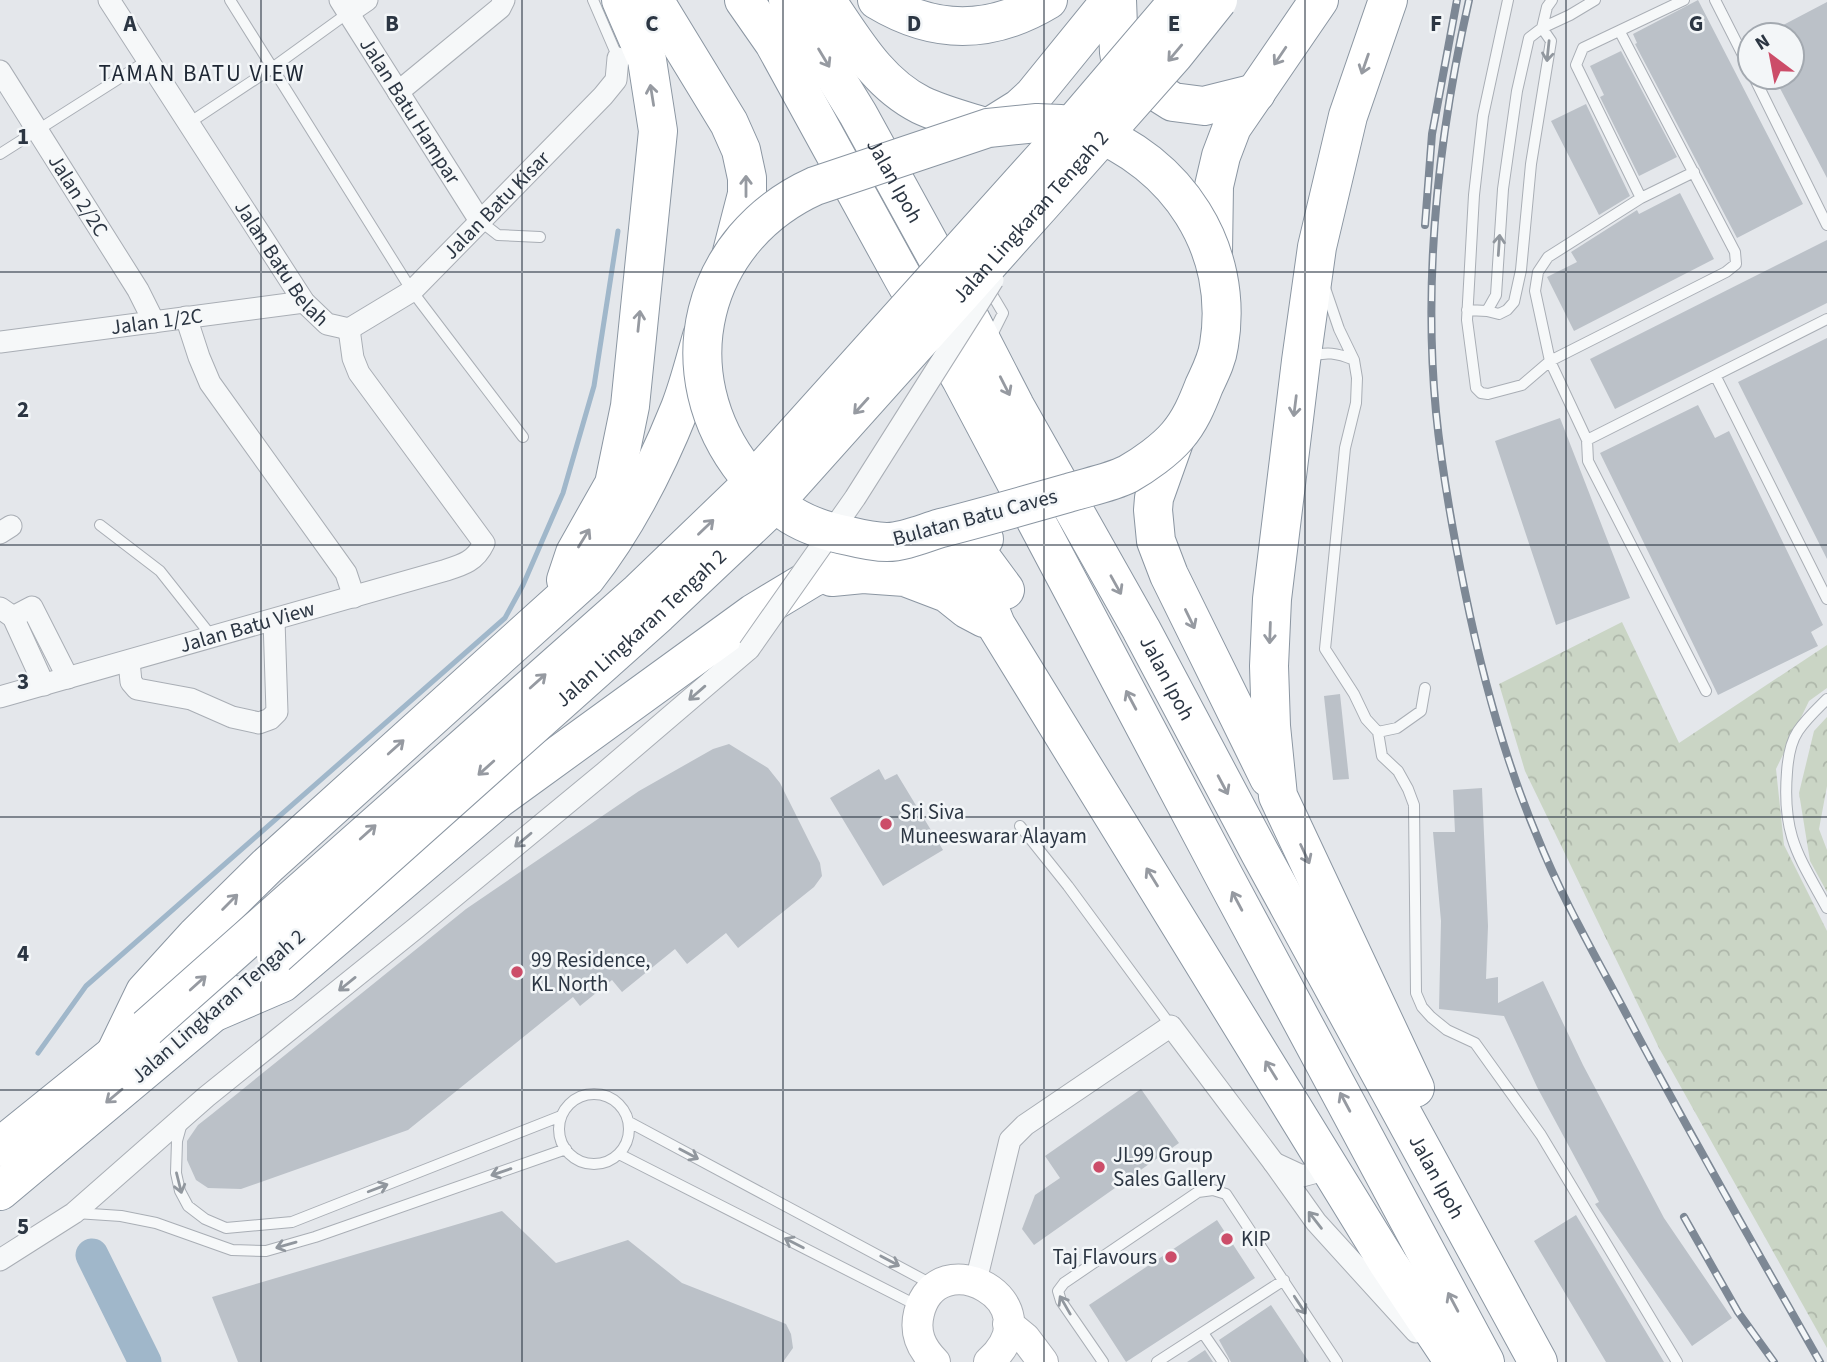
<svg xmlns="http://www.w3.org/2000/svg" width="1827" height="1362" viewBox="0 0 1827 1362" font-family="'Source Sans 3',sans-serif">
<defs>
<pattern id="forest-crowns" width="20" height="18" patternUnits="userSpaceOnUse" patternTransform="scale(1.75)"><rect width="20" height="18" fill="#cad5c5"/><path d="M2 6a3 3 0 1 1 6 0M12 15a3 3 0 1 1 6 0" fill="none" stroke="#aeb7aa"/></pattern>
</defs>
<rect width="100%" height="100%" fill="#e4e7eb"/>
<path fill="url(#forest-crowns)" d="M1622,622L1679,743L1827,645V688L1809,701L1776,769L1784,845L1827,931V1348L1659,1048L1525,771L1499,684Z
M1827,717V786L1819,829L1827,850V892L1810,861L1799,793L1814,731Z"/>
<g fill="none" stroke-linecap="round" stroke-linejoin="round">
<path stroke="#a0b7ca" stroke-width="5" d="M38,1053L86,986L505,618L523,585L563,493L594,386L618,231"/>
<path stroke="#a0b7ca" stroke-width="33" d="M92,1255L145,1362"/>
</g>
<path fill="#bbc1c8" d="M1698,0L1803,204L1737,238L1635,44L1637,43L1633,34Z
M1827,2V178L1774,77H1792V35H1764Z
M1621,51L1677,157L1639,176L1600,97L1604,95L1590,66Z
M1586,104L1630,196L1599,215L1551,121Z
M1680,193L1714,259L1574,331L1547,277L1577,262L1571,252L1637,210L1639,214Z
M1827,240V303L1615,409L1590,359Z
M1827,338V559L1738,382Z
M1698,405L1715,438L1729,431L1823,625L1811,632L1818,646L1718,695L1600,453Z
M1560,418L1630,598L1556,625L1495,441Z
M1340,694L1349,779L1333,780L1324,696Z
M729,744L768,768L780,783L820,863L822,876L814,887L738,948L726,933L687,964L675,949L622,992L612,980L580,1006L573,997L408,1130L241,1189L208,1188L196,1180L187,1160V1141L198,1125L212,1114L466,909L639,791L713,749Z
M879,769L885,780L897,774L943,850L883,886L830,798Z
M1482,788L1488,926L1486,979L1498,977V1003L1543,981L1583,1065L1664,1218L1732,1318L1692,1346L1595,1204L1599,1202L1537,1087L1504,1016L1439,1009L1441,921L1433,832H1455L1453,790Z
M1141,1089L1179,1143L1034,1245L1022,1229L1035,1195L1060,1178L1045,1156Z
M502,1211L556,1263L628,1240L682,1283L786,1324L791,1334L793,1348L783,1362H238L212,1297Z
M1576,1215L1664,1362H1606L1534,1241Z
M1217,1220L1255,1278L1126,1362L1089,1305Z
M1271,1305L1309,1362H1231L1219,1340Z
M1205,1350L1213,1362H1187Z"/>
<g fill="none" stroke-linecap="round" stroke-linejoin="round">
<defs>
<path id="lane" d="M230,0L412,291L523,437
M593,0L618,58
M1508,0L1483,116L1474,195L1467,320L1476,388L1481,393L1488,394L1522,385L1550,361L1726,272L1736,264L1735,252L1620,32
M1552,0L1547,7L1542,28L1570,15L1595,0
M1684,0L1583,48L1576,65L1641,198L1548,257L1538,272L1535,291L1550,361L1587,440L1827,319
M1715,0L1750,69
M1754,77L1827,225
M189,123L272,68L348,13
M0,154L148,60
M1641,198L1694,172
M480,221L498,235L540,237
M987,286L1003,313L990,339
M1325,288L1339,329L1354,360L1357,378L1356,403L1345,448L1325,649L1354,694L1366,719L1378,732L1397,728L1421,711L1425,688
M1467,310L1487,311L1499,314L1507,310L1514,302L1521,270L1531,164L1551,41L1542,28L1529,38L1517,91L1503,189L1496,295L1487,311
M1310,357C1326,351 1337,353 1354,360
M1716,377L1827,599
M1587,440L1588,461L1706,691
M100,525L160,571L213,638
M1827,699C1817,709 1806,719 1798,731C1790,743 1788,757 1787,772C1782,835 1798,855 1827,908
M1378,732L1382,756L1398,771L1408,789L1414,805L1416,993L1422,1007L1431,1017L1447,1030L1475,1043L1541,1135L1677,1362
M1020,826L1068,886L1171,1026
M559 1129a35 35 0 1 1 70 0a35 35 0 1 1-70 0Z
M629,1122L935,1286
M182,1123L177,1141L176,1173L180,1191L188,1206L205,1219L226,1228L292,1222L561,1116
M619,1154L920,1307
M76,1213L121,1216L156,1223L232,1250L266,1251L315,1237L566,1149
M1203,1333L1223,1362
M1103,1362L1061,1301L1058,1291L1064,1283L1198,1192L1213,1190L1226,1194L1337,1362
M1157,1362L1284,1280"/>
<g id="street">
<path id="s1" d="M109,0L304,302L327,324L349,329"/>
<path id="s2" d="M340,0L480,221"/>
<path d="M348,13L367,0"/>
<path id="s3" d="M0,71L138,290L154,322"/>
<path d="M398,92L500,8L504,0"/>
<path d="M186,317L199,357L210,383L346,573L354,597"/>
<path id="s4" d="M349,329L412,291L603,96L616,80L618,58"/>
<path id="s5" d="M0,342L304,302"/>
<path d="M0,533L11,526"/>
<path d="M0,608L13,617L44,685"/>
<path d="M13,617L32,607L68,678"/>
<path d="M129,661L131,682L137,689L191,699L232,717L259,723L270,719L277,712L274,620"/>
<path id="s6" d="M0,697L443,571C462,565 475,562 484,543L359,373L353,358L349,329"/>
<path d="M1323,1155L1317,1172L1302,1176L1274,1163L1316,1222L1416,1332"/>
<path d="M0,1260L74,1213L206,1097L416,928L605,772L749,649"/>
<path d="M976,1281L1010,1140L1025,1125L1171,1026L1274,1163"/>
</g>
<path id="secondary" d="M1008,1324L1025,1338L1043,1362
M935,1362C921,1348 914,1333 919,1313C937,1239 1056,1302 989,1362"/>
<g id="highway">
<path d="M654,0L729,123L741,150L747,178V194L732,252"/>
<path d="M744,0L774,43L903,278L961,379L1224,876L1485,1362"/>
<path id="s7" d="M788,0L858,114L963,305L1015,406L1141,629L1260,853L1538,1362"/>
<path d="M826,0C853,39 877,83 921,105C942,115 966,121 988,128L1020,108L1033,96L1111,0"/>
<path d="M877,0C935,35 990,35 1048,0"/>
<path d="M1117,0L1119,53L1135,78L1173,102L1204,106L1256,93"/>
<path d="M1388,0L1348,116L1317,247L1301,361L1272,599L1269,666L1271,726L1278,796L1415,1088"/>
<path d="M1213,252L1214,186L1221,156L1232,127L1319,0"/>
<path d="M1175,439L1154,498L1153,510L1156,541L1169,575L1269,778"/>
<path d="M984,539L977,542L974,548L1005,590"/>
<path d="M832,577L863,574L905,577L947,593L967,609L984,618"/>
<path d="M566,580L575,553L614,484L630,406L658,131L647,60L621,0"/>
<path d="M217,1011L282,983L498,799L754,613L812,578L888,542L931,551L955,566L983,593L996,625L1388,1263L1454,1362"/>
<path d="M116,1052L145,992L196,936L267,866L586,578C626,527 656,468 680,408C689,385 695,360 702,336"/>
<path d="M0,1147L135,1038"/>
<path d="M0,1191L234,995"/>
</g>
</defs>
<use href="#lane" stroke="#a9aeb5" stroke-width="12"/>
<use href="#street" stroke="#a9aeb5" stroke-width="23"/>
<use href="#secondary" stroke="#a9aeb5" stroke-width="32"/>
<use href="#highway" stroke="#8b96a2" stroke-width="40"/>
<use href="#lane" stroke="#f6f8f9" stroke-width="10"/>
<use href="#street" stroke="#f6f8f9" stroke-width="21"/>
<use href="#secondary" stroke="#fff" stroke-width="30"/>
<use href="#highway" stroke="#fff" stroke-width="38"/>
<defs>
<path id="rail" d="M1469,0C1439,133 1423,276 1436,412C1442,473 1453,533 1465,592C1482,675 1504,758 1537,836C1560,894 1592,950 1622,1006C1685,1126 1753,1244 1820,1362
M1425,225L1432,134L1457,0
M1684,1217L1738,1312L1774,1362"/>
</defs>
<use href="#rail" stroke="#7d8895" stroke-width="8"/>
<use href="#rail" stroke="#f3f6f8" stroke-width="5" stroke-dasharray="16" stroke-linecap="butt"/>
<defs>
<path id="street-bridge" d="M749,649L855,498L993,280"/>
<g id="highway-bridge">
<path d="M1037,123C1053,124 1072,123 1087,129C1177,162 1235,249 1219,345C1217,360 1210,373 1204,386C1197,404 1190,421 1177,436C1165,450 1144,465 1128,474C1110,483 1087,487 1068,493C1026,505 984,517 941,528C924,533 904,542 887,542C875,542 861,539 849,536C802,527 776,510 746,473C666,373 700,238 815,186L988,128Z"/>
<path id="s8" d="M276,955L658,614L766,512L1041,205L1174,55L1218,0"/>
<path d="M147,1028L639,592L744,491L1056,144L1179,0"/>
</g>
</defs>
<use href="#street-bridge" stroke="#a9aeb5" stroke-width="23" stroke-linecap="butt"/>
<use href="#highway-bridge" stroke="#8b96a2" stroke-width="40" stroke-linecap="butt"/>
<use href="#street-bridge" stroke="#f6f8f9" stroke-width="21"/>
<use href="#highway-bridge" stroke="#fff" stroke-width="38"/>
</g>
<defs><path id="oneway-shaft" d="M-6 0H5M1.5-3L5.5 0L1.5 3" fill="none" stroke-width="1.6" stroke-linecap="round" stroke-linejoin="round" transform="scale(1.75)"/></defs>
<g stroke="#91979e">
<use href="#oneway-shaft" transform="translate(1548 51) rotate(96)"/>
<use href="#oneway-shaft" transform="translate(1499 245) rotate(-86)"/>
<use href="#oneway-shaft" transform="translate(697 693) rotate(139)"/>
<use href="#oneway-shaft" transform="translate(523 840) rotate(140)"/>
<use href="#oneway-shaft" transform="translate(347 984) rotate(141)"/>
<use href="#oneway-shaft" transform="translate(689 1154) rotate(28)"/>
<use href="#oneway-shaft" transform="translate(501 1172) rotate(161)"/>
<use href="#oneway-shaft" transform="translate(179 1183) rotate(76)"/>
<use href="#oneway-shaft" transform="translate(378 1188) rotate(-21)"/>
<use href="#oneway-shaft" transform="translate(1315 1220) rotate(-128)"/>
<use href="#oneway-shaft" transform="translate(794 1243) rotate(-153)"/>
<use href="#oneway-shaft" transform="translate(286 1245) rotate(164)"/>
<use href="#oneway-shaft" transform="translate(890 1261) rotate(28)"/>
<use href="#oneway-shaft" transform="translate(1065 1305) rotate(-120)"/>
<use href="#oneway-shaft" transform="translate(1300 1305) rotate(57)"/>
</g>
<g stroke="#969aa1">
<use href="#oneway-shaft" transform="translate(1175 53) rotate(130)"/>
<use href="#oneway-shaft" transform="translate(1280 56) rotate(124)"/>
<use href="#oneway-shaft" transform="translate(824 58) rotate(59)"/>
<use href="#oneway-shaft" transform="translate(1365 64) rotate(109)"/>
<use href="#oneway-shaft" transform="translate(652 95) rotate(-99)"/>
<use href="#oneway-shaft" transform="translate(746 186) rotate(-90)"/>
<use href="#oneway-shaft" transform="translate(639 321) rotate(-84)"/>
<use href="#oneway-shaft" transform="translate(1005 386) rotate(63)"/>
<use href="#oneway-shaft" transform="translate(861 406) rotate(132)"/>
<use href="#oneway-shaft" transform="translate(1295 406) rotate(97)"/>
<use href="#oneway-shaft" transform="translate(706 527) rotate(-44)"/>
<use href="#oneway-shaft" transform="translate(584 538) rotate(-58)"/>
<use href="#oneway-shaft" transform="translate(1116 585) rotate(61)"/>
<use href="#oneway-shaft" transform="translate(1190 619) rotate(64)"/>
<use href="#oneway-shaft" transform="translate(1270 633) rotate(92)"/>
<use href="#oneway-shaft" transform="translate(538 681) rotate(-42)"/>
<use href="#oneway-shaft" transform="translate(1131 700) rotate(-118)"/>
<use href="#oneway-shaft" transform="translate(396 747) rotate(-42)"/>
<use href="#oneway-shaft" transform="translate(486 768) rotate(138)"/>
<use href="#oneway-shaft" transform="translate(1223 785) rotate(62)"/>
<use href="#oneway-shaft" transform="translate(368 832) rotate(-42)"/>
<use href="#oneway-shaft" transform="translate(1305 854) rotate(65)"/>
<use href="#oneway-shaft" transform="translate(1152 877) rotate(-122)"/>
<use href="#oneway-shaft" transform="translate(1237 901) rotate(-118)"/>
<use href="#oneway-shaft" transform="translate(230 902) rotate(-45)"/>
<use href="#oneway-shaft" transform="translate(198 983) rotate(-42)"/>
<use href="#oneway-shaft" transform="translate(1271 1070) rotate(-122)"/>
<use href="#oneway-shaft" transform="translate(114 1096) rotate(140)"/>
<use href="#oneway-shaft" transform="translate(1345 1102) rotate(-118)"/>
<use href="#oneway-shaft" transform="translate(1453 1302) rotate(-118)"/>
</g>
<path fill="none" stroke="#2c3643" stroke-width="2" stroke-opacity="0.55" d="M261,0V1362M522,0V1362M783,0V1362M1044,0V1362M1305,0V1362M1566,0V1362M0,272H1827M0,545H1827M0,817H1827M0,1090H1827"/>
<g fill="#cc4d69" stroke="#f3f6f8" stroke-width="2.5">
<circle cx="886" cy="824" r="7"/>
<circle cx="517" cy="972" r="7"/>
<circle cx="1099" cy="1167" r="7"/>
<circle cx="1227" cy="1239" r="7"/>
<circle cx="1171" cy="1257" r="7"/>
</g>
<g text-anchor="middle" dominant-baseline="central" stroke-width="5" stroke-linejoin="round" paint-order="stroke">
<g font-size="21" fill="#2c3643" stroke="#f3f6f8">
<text stroke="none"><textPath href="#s2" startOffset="131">Jalan Batu Hampar</textPath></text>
<text stroke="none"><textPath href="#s7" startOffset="210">Jalan Ipoh</textPath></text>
<text stroke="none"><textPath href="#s3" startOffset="147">Jalan 2/2C</textPath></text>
<text stroke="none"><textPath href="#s4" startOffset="194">Jalan Batu Kisar</textPath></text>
<text stroke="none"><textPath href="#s8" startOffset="1057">Jalan Lingkaran Tengah 2</textPath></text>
<text stroke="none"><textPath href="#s1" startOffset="315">Jalan Batu Belah</textPath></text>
<text stroke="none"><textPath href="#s5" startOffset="158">Jalan 1/2C</textPath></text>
<text transform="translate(975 517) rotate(-15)">Bulatan Batu Caves</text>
<text stroke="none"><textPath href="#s6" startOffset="257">Jalan Batu View</textPath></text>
<text stroke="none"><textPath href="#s8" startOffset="490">Jalan Lingkaran Tengah 2</textPath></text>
<text stroke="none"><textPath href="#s7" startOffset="777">Jalan Ipoh</textPath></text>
<text transform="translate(218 1006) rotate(-41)">Jalan Lingkaran Tengah 2</text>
<text stroke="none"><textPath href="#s7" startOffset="1344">Jalan Ipoh</textPath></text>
</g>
<g font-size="21" fill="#2c3643" stroke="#f3f6f8" text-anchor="start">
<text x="900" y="812">Sri Siva<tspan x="900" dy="24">Muneeswarar Alayam</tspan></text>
<text x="531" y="960">99 Residence,<tspan x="531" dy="24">KL North</tspan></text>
<text x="1113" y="1155">JL99 Group<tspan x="1113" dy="24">Sales Gallery</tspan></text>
<text x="1241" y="1239">KIP</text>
<text x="1157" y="1257" text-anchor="end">Taj Flavours</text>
</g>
<g font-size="23" letter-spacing="2" fill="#1e2734" stroke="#f3f6f8">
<text x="202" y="73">TAMAN BATU VIEW</text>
</g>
</g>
<g font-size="23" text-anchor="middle" font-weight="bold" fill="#2c3643" stroke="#f3f6f8" stroke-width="5" stroke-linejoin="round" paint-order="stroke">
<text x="130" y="31">A</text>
<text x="392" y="31">B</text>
<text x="652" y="31">C</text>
<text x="914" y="31">D</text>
<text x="1174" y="31">E</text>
<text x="1436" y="31">F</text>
<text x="1696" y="31">G</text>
<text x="23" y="144">1</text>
<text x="23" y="417">2</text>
<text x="23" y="689">3</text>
<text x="23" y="961">4</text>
<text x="23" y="1234">5</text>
</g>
<g transform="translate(1771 56) rotate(328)"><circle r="33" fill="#f3f6f8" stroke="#a3a9b0" stroke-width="2"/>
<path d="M0-5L12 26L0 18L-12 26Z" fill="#cc4d69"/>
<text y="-10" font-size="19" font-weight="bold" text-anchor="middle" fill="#2c3643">N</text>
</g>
</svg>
